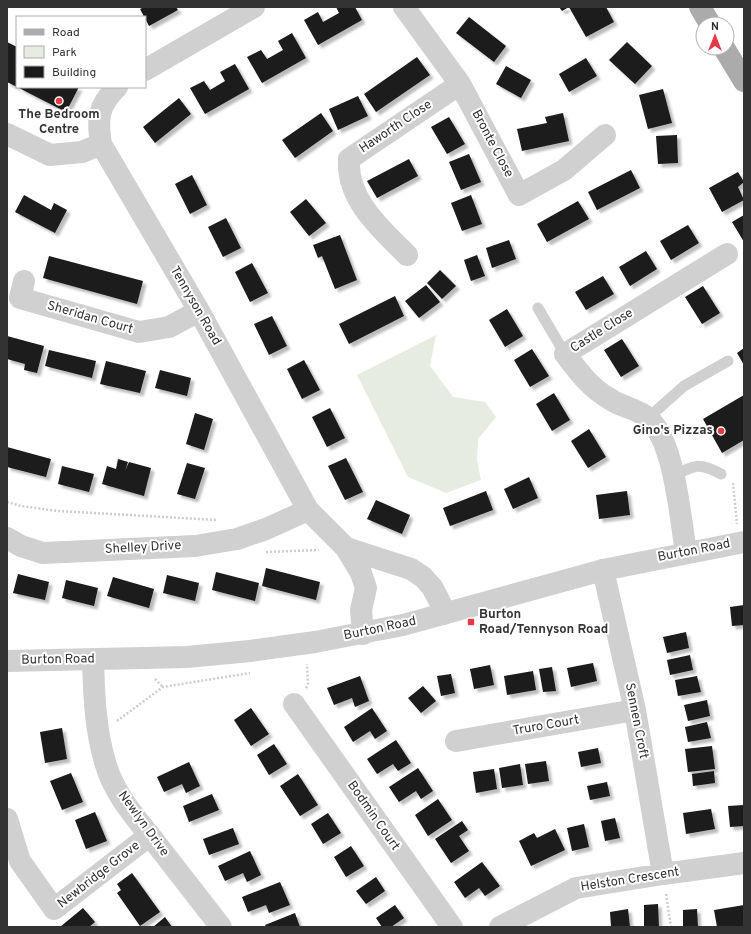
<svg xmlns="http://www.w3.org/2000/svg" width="751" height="934" viewBox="0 0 751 934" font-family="Overpass,sans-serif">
<defs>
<filter id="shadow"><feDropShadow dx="3.5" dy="3.5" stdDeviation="1" flood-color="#0004"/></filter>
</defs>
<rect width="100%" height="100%" fill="#fff"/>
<path fill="#e6ecdf" d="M436,335L430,366L453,397L485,402L496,417L478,439L477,460L481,480L446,493L408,477L357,375Z"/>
<path fill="#1a1a1a" filter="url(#shadow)" d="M144,7H176L178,10L149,26L140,9Z
M336,7H355L362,20L318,45L304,20L318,12L323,22L339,13Z
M559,7H606L614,22L586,37L569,7L562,11Z
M469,17L506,46L494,62L456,33Z
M292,33L306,58L262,83L247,57L261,50L267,59L283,50L278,41Z
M7,42L17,47V87L7,82Z
M627,42L652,66L635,84L609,60Z
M417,57L430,75L376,112L364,94Z
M586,58L597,76L569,92L559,74Z
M235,64L249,89L205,114L190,88L204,81L210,90L225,81L220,72Z
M506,66L531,80L521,98L496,84Z
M17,87H79L66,112Z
M663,89L672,123L648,129L639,95Z
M358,96L368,116L338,130L329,109Z
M179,98L191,114L155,143L143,127Z
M321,113L333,131L295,158L282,140Z
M563,113L569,141L522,151L517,129L547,123L545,117Z
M449,117L465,144L447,154L431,127Z
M677,135L678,163L658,164L656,136Z
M469,154L481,182L461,190L449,162Z
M409,159L418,176L377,198L367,181Z
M631,170L640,188L597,210L588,192Z
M738,172L744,182L738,187L744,200L722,212L709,188Z
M192,175L207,205L190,214L175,184Z
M24,195L51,210L54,203L67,210L55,233L15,212Z
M471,195L482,224L462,231L451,203Z
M306,199L326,223L309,236L290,212Z
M578,201L589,219L547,242L537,224Z
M744,215V242L732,222Z
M226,218L241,248L223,257L208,227Z
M688,225L699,243L671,260L660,241Z
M340,235L357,280L335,289L322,256L318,258L313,245Z
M509,240L516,259L492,268L486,248Z
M646,251L657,269L630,286L619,267Z
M477,255L485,276L471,281L464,260Z
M49,256L143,281L137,304L43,278Z
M252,263L268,293L250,302L235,272Z
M440,270L456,286L442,299L427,283Z
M603,276L614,294L586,310L575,292Z
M426,285L440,302L419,318L405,301Z
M703,286L720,313L702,324L685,297Z
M395,296L404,316L349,344L339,324Z
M507,309L523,336L505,347L489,320Z
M272,316L287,346L269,355L254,324Z
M7,336L44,346L37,373L24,370L25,364L7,359Z
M622,339L639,366L621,377L604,350Z
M744,348V365L737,353Z
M532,349L549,376L530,387L514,360Z
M49,350L96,361L92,378L45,366Z
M304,360L320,390L302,399L287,369Z
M106,361L146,371L140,393L100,384Z
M160,370L191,378L187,396L155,388Z
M554,393L570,420L552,431L536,404Z
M744,395V440L722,453L703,419Z
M330,408L345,438L327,447L312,417Z
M195,413L213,419L204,450L186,444Z
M589,429L606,457L588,468L571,441Z
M7,447L51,459L46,477L7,467Z
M346,458L363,492L345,500L328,466Z
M118,459L128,462L125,471L129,462L151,468L144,496L102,484L107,466L116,469Z
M187,463L205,468L195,499L177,494Z
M62,466L94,474L89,492L58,484Z
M529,477L538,498L513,509L504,489Z
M486,491L493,510L450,526L443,508Z
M627,491L630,515L599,519L596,495Z
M376,500L410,515L402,534L367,519Z
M266,568L320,582L316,600L262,586Z
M216,572L259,583L255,601L212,590Z
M18,574L49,582L45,600L13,593Z
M167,575L199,583L195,601L163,593Z
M113,577L154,589L149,608L107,596Z
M66,580L98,588L94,606L62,598Z
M744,605V625L732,626L730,607Z
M686,632L689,648L667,653L663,637Z
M690,655L693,670L670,675L667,660Z
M593,663L597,681L571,687L567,668Z
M490,665L494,685L474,689L470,669Z
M552,667L556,691L543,692L539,669Z
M533,671L536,690L507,695L504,676Z
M451,674L455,693L441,696L437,676Z
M360,676L369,701L355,707L352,698L334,705L327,688Z
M697,676L701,692L678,696L675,680Z
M423,686L436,701L421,713L408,698Z
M707,700L710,716L688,721L684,705Z
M251,708L269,734L251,746L234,720Z
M372,708L387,731L375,739L370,731L353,742L344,727Z
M707,722L711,738L688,742L685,727Z
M62,728L67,759L45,763L40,732Z
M396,740L411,763L398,771L393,764L377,774L367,759Z
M274,744L287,764L269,775L257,755Z
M712,746L715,769L688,772L685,749Z
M598,748L601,763L581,767L578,752Z
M546,761L549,781L528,784L525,764Z
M189,762L200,786L186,793L182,784L164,792L157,777Z
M520,764L523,785L502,788L499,768Z
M418,768L433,791L421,799L416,791L399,802L389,787Z
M494,769L497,789L476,793L473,772Z
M714,771L715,783L693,786L692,774Z
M71,773L83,802L62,810L50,781Z
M298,774L318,805L300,816L280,786Z
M607,782L610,796L590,800L587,786Z
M212,794L219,810L189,822L183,806Z
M438,799L452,820L428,836L415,815Z
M744,805V826L730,827L728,806Z
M711,809L715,829L686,834L683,813Z
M95,812L107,841L86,849L75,820Z
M328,813L341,833L323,844L311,824Z
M615,818L620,838L605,841L601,821Z
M462,821L468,830L459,836L469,851L451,863L435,839Z
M584,824L589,847L572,851L567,828Z
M233,828L239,844L209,855L203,839Z
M555,829L565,850L531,866L519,841L534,833L537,838Z
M351,846L364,866L346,877L334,857Z
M250,851L261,875L247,882L243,873L225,881L218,866Z
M482,862L500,886L485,896L479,888L465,898L454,882Z
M132,873L160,912L140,926L117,893L121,890L117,884Z
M376,877L385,891L366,904L356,891Z
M280,882L290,905L269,913L266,905L248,912L242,897Z
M658,904L659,927H644V905Z
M395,905L404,918L391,927H382L376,918Z
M744,905V927H717L714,910Z
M83,908L95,922L89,927H60Z
M628,909L630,927H611L610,912Z
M697,909L698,927H683V910Z
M295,913L300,927H266L265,925Z
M165,917L172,927H153Z"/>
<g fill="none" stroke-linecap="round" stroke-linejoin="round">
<path stroke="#cdcdcd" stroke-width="2.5" stroke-dasharray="2 2" stroke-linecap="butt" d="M733,483L737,524
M7,502L21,506L58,511L217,520
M266,552L319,550
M155,679L163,687
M306,688L308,685L307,664
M117,721L163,687L250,673
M666,894L671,927"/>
<path stroke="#d0d0d0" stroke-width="11" d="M538,308L565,354
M648,418L684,386L728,361
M674,476C694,465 699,462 721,474"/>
<path stroke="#d0d0d0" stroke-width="22" d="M404,7L460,84L519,195L564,170L605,135
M145,70L254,7
M7,134L50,155L82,152L101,144L199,311L308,510L346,548L361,573L366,588L361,610L363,634
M101,144C97,118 98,106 117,87
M407,255C381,229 346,199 349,159L460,84
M24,281L20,298L139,332L169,327L199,311
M7,538L21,546L43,553L195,546L237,539L266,529L308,510
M346,548L411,569L423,577L432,587L440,602L443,614
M686,552C680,518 675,442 648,418C638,409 621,407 610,399C590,388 579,372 565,354L727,254
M603,570L635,710L663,874
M93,660C94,694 95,728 105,762C114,795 137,819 158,846C179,873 200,900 221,927
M294,704L452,927
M456,741L635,710
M7,819L20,861L54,909L150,835
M500,927L576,888L663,874L744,863"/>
<path stroke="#d0d0d0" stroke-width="22" d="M7,661L187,657L250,651L315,642L403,625L603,570L744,542"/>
<path stroke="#ababab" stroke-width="22" d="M700,7L710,24
M724,48L744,81"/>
</g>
<g fill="#e63946" stroke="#fff" stroke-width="1.5">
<circle cx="59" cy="101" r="4"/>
<circle cx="721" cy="431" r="4"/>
<rect x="467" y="618" width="8" height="8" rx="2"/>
</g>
<g text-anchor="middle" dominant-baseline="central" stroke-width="4" stroke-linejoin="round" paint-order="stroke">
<g font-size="13" font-weight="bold" fill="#333" stroke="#fff">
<text x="59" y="115">The Bedroom<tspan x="59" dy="15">Centre</tspan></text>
<text x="713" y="431" text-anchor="end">Gino's Pizzas</text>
<text x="479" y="615" text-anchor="start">Burton<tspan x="479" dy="15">Road/Tennyson Road</tspan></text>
</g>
<g font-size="13" fill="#333" stroke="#fff">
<text transform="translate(396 127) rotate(-34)">Haworth Close</text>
<text transform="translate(492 144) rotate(62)">Bronte Close</text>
<text transform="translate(195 306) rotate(60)">Tennyson Road</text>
<text transform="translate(90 318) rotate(16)">Sheridan Court</text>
<text transform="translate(602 331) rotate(-32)">Castle Close</text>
<text transform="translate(143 548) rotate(-3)">Shelley Drive</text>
<text transform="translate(694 551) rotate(-11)">Burton Road</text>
<text transform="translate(380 629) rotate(-12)">Burton Road</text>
<text transform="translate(58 660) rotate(-1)">Burton Road</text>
<text transform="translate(636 721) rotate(79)">Sennen Croft</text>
<text transform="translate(546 726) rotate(-10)">Truro Court</text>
<text transform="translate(373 816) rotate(55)">Bodmin Court</text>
<text transform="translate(143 824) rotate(54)">Newlyn Drive</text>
<text transform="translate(99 875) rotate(-38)">Newbridge Grove</text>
<text transform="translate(630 880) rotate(-9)">Helston Crescent</text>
</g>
</g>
<rect width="751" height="934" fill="none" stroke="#333333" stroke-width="16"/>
<rect x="16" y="16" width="130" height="72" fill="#ffffff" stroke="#adadad"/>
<rect x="24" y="29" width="20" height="6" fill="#ababab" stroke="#adadad"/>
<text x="52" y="36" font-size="12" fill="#333333">Road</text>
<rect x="24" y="46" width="20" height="12" fill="#e6ecdf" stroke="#adadad"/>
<text x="52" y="56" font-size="12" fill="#333333">Park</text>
<rect x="24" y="66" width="20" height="12" fill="#1a1a1a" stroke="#adadad"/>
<text x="52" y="76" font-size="12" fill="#333333">Building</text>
<g transform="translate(715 36)"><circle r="19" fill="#ffffff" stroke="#adadad"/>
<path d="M0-3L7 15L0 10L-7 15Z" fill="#e63946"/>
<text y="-6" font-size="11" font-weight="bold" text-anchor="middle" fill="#333333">N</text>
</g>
</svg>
